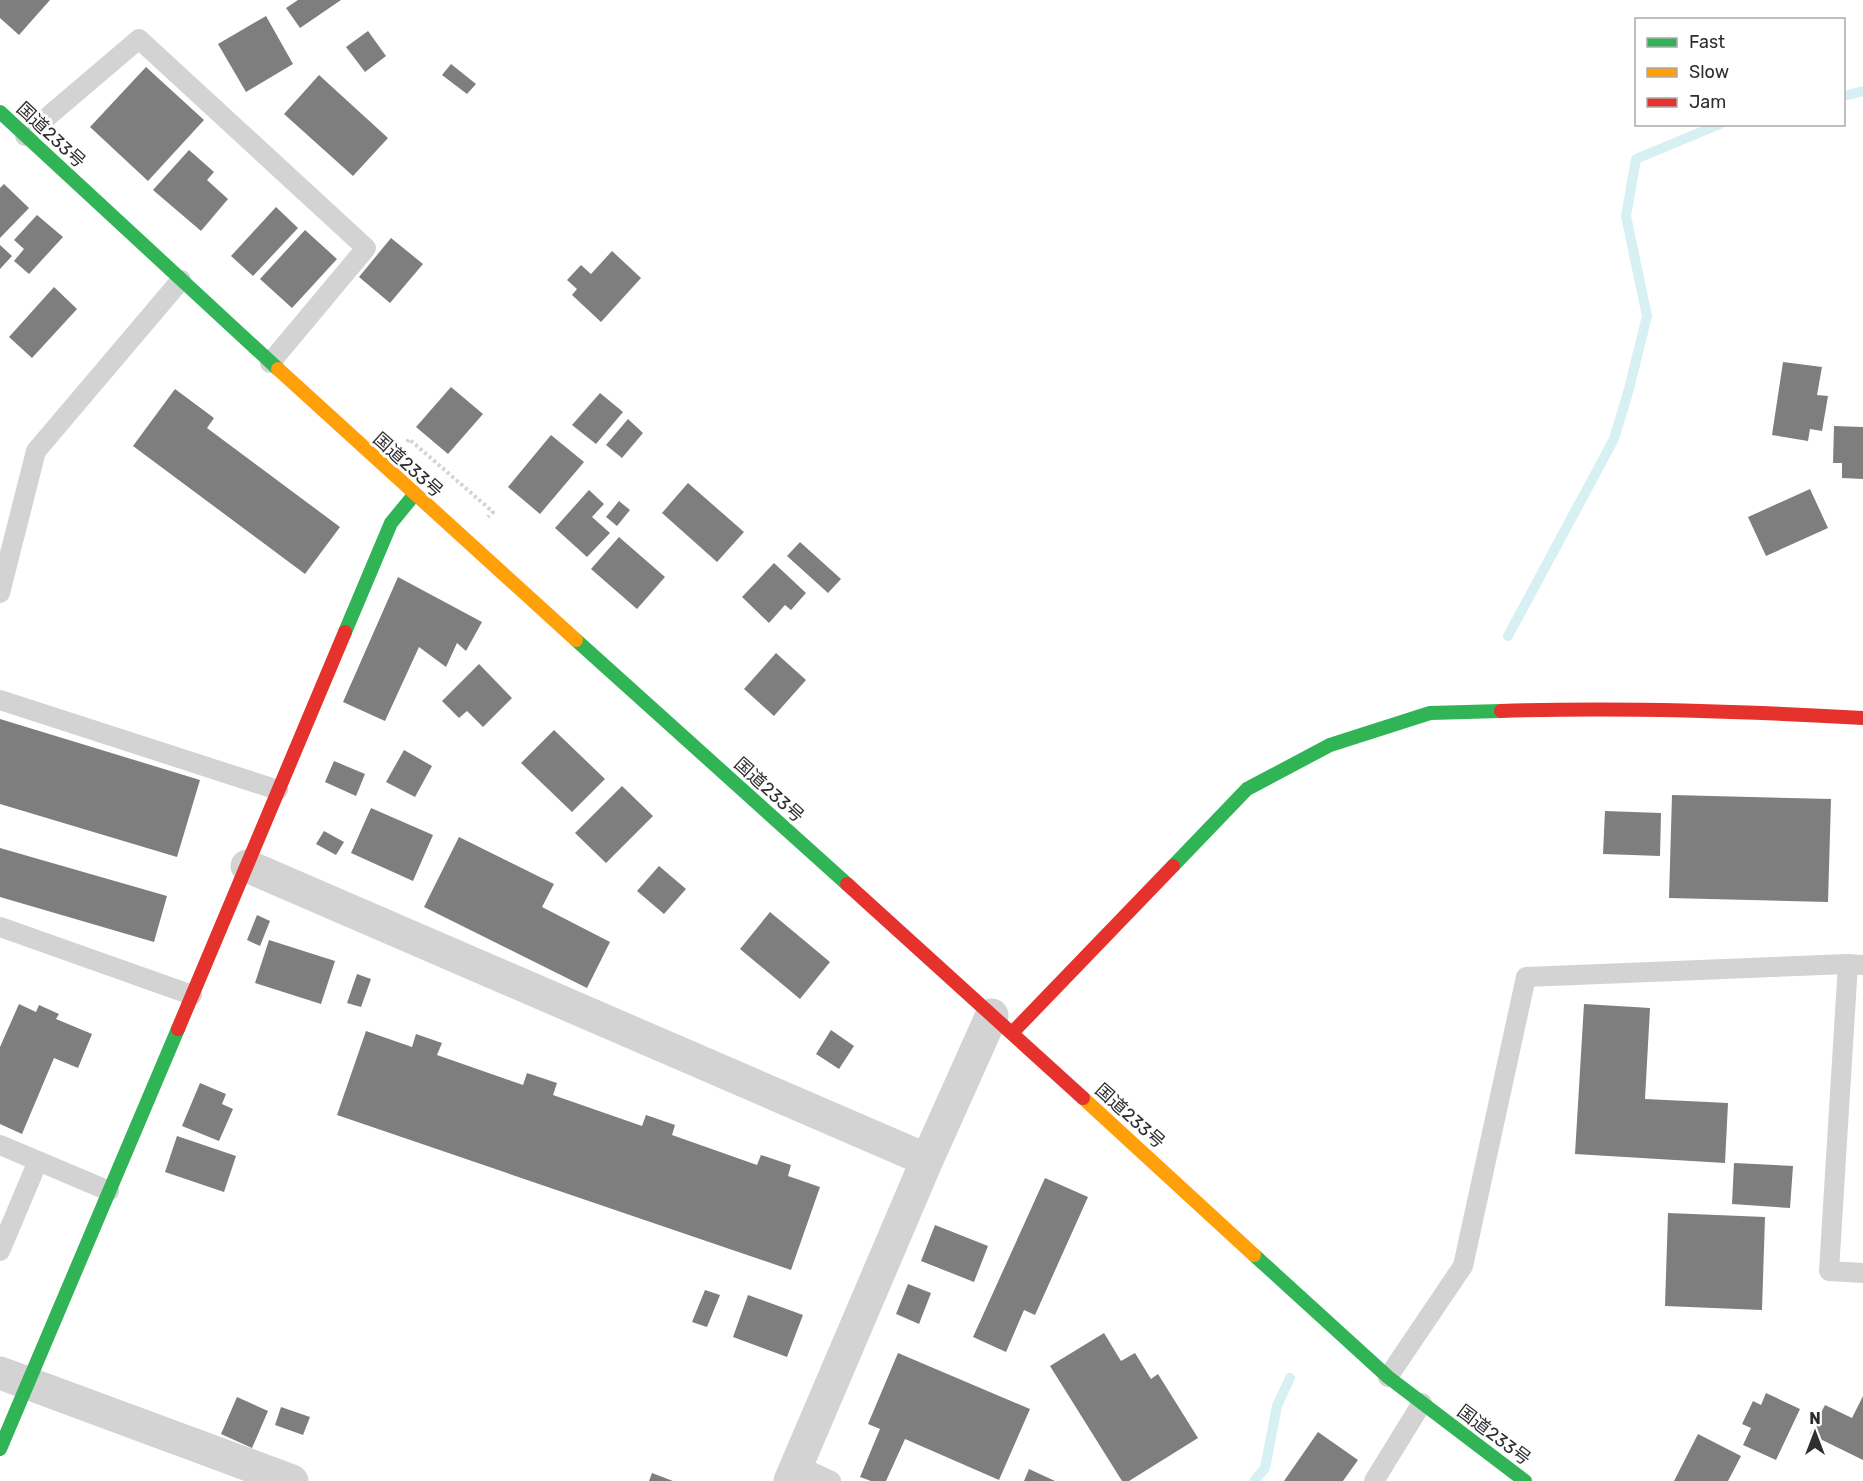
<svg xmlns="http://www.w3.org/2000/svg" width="1863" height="1481" viewBox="0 0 1863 1481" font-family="Rubik,'Noto Sans JP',sans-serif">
<rect width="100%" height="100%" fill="#fff"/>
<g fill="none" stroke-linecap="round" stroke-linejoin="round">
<path stroke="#d6f0f3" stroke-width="10" d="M1844,96L1863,91
M1508,636L1614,439L1629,389L1647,316L1626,216L1636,159L1720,124
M1254,1481L1265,1468L1277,1406L1290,1378"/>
</g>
<path fill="#7e7e7e" d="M0,0H50L19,35L0,18Z
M298,0H341L300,28L286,8Z
M266,16L293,64L246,92L218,44Z
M368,31L386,56L365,72L346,47Z
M451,64L476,84L467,94L442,75Z
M146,67L204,120L148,181L90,127Z
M319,75L388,138L353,176L284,114Z
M189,150L214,172L207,180L228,199L201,231L153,190Z
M4,184L29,208L0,238V188Z
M276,207L298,228L253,276L231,256Z
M37,215L63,237L29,274L14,261L24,249L14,240Z
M305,230L337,259L292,308L260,279Z
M391,238L423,264L390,303L359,277Z
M0,245L12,256L0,269Z
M612,251L641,278L601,322L572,295L577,289L567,280L581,265L591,274Z
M54,287L77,309L32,358L9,337Z
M1783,362L1822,367L1817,395L1828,396L1822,431L1810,429L1808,441L1772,435Z
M451,387L483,414L448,454L416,427Z
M175,389L214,418L207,428L340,527L305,574L133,446Z
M600,393L623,412L596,444L572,425Z
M628,419L643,433L622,458L606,445Z
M1834,426L1863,427V479L1842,478V463H1833Z
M551,435L584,462L540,514L508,487Z
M688,483L744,532L717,562L662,513Z
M1810,489L1828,528L1766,556L1748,517Z
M589,490L604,504L592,517L610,533L587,557L555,528Z
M619,501L630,510L617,526L606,517Z
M619,537L665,577L637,609L591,569Z
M800,542L841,579L828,593L787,556Z
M774,563L806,593L791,610L785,605L769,623L742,597Z
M398,577L482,622L466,651L457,643L446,667L419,647L385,721L343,702Z
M776,653L806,680L774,716L744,689Z
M479,664L512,698L483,727L467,711L459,718L442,701Z
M0,719L200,780L177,857L0,804Z
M554,730L605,779L572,812L521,763Z
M404,750L432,766L415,797L386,782Z
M334,761L365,774L356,796L325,782Z
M622,786L653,816L606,863L575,833Z
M1672,795L1831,799L1828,902L1669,898Z
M371,808L433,835L413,881L351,853Z
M1605,811L1661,813L1660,856L1603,854Z
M324,831L344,842L336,855L316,844Z
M459,837L554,884L542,907L610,942L587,988L424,907Z
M0,848L167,896L154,942L0,897Z
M659,866L686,889L664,914L637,891Z
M770,912L830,962L800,999L740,949Z
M257,915L270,921L260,946L247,940Z
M269,940L335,961L321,1004L255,983Z
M357,974L371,979L361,1007L347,1003Z
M19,1004L36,1012L39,1005L59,1014L56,1019L92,1034L78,1068L54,1058L22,1134L0,1124V1047Z
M1584,1004L1650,1008L1645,1099L1728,1103L1725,1163L1575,1154Z
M831,1030L854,1046L839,1069L816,1054Z
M366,1031L412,1047L416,1034L442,1043L437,1055L523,1085L527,1073L557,1083L553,1095L642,1126L646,1115L675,1125L672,1135L757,1165L761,1155L791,1165L788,1176L820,1187L791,1270L337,1115Z
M200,1083L226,1094L222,1104L233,1109L219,1141L182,1126Z
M177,1136L236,1156L224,1192L165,1172Z
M1734,1163L1793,1166L1790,1208L1732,1204Z
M1045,1178L1088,1197L1035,1315L1024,1310L1006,1352L973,1337Z
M1668,1213L1765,1217L1762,1310L1665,1306Z
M935,1225L988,1246L974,1282L921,1261Z
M908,1284L931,1293L919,1324L896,1314Z
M705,1290L720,1295L707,1327L692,1322Z
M748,1295L803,1315L787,1357L733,1337Z
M1104,1333L1121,1361L1135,1353L1151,1379L1158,1374L1198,1438L1129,1481H1122L1050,1366Z
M898,1353L1030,1409L999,1480L905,1439L886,1481H871L860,1477L880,1429L868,1424Z
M1766,1393L1800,1409L1776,1460L1743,1445L1751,1428L1742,1424L1753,1401L1761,1405Z
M1863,1396V1460L1810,1434L1825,1405L1852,1418Z
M237,1397L268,1411L252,1448L221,1434Z
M281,1407L310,1417L303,1435L275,1425Z
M1318,1432L1358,1460L1343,1481H1284Z
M1698,1434L1741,1456L1728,1481H1674Z
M1029,1469L1055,1481H1024Z
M652,1473L673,1481H649Z"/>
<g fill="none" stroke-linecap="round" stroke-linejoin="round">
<path stroke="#d3d3d3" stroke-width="4" stroke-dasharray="3 3" stroke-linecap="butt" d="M407,442L409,439L493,512L488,517"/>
<path stroke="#d3d3d3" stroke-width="20" d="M25,136L139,39L366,248L270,363
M0,593L36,451L181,280
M0,700L278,790
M0,927L192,995
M1863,965L1848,964L1829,1271L1863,1273
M0,1145L109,1191
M0,1251L38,1161
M1388,1377L1463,1266L1526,977L1848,964
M797,1465L831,1481
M1374,1481L1422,1403"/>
<path stroke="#d3d3d3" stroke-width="33" d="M247,866L927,1160
M0,1373L292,1481
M790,1481L927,1160L992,1015"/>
<path stroke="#30b455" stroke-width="14" d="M0,112L278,369
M345,632L391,523L414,495
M576,640L847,884
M1173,866L1247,789L1330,745L1430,713L1501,711
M1254,1255L1388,1377L1525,1481
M0,1449L178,1029"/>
<path stroke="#ff9f0a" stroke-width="14" d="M278,369L576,640
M1083,1098L1254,1255"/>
<path stroke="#e5322d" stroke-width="14" d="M1501,711C1622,707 1742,711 1863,718
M847,884L1083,1098
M178,1029L345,632
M1012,1033L1173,866"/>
</g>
<g text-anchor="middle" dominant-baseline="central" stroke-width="6" stroke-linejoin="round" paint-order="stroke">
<g font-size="18" fill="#2e2e2e" stroke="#fff">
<text transform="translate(51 135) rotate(43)">国道233号</text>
<text transform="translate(408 465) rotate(42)">国道233号</text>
<text transform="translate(769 790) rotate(42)">国道233号</text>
<text transform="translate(1130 1116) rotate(42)">国道233号</text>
<text transform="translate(1494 1435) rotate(37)">国道233号</text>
</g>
</g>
<rect x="1635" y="18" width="210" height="108" fill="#ffffff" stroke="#ababab" stroke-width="1.5"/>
<rect x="1647" y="38" width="30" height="9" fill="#30b455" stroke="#ababab" stroke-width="1.5"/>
<text x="1689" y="48" font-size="18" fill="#2e2e2e">Fast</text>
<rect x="1647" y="68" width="30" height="9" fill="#ff9f0a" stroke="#ababab" stroke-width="1.5"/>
<text x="1689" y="78" font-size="18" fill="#2e2e2e">Slow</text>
<rect x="1647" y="98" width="30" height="9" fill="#e5322d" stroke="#ababab" stroke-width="1.5"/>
<text x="1689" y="108" font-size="18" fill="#2e2e2e">Jam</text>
<g transform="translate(1815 1433)" stroke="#ffffff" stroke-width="4.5" paint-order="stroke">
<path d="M0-4.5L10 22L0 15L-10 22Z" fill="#2e2e2e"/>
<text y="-9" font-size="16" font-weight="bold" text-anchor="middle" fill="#2e2e2e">N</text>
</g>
</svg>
